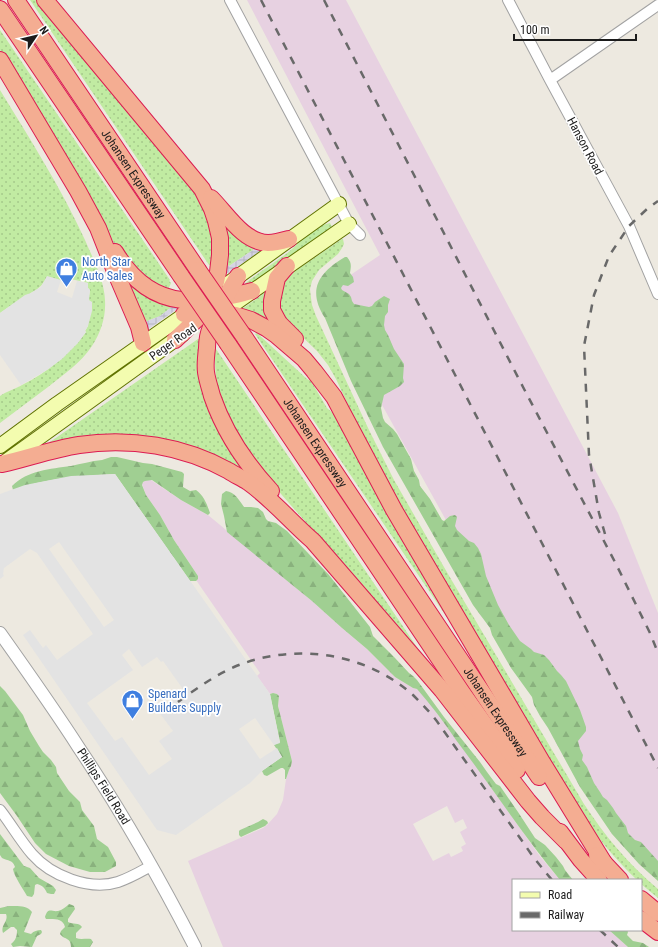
<svg xmlns="http://www.w3.org/2000/svg" width="658" height="947" viewBox="0 0 658 947" font-family="'Roboto Condensed',sans-serif">
<defs>
<pattern id="grass-dots" width="8" height="8" patternUnits="userSpaceOnUse"><rect width="8" height="8" fill="#c1eba2"/><path d="M2 2h.1M6 6h.1" fill="none" stroke="#a5c98b" stroke-width="1.8" stroke-linecap="round"/></pattern>
<pattern id="forest-firs" width="22" height="20" patternUnits="userSpaceOnUse"><rect width="22" height="20" fill="#a0cf92"/><path d="M5 1l3.5 6h-7zM16 11l3.5 6h-7z" fill="#89b17d"/></pattern>
<pattern id="plaza-grid" width="8" height="8" patternUnits="userSpaceOnUse"><rect width="8" height="8" fill="#d5d4e3"/><path d="M0 4h8M4 0v8" fill="none" stroke="#b6b5c2"/></pattern>
</defs>
<rect width="100%" height="100%" fill="#ede9e0"/>
<path fill="#e7d1e1" fill-rule="evenodd" d="M247,0H346L618,513L658,613V867L624,829L598,794L321,295L380,255Z
M148,480H151L181,500L208,515L312,601L342,628L367,649L395,677L413,688L417,689L429,702L479,770L539,855L560,880H513V930H609L628,947H223L188,861L263,828L267,825L277,814L283,800L286,779L289,770L291,767L292,761L278,706L279,696L277,694L273,693L270,694L257,676L260,673L196,580L198,579V576L174,540L160,515L146,495L142,484L143,482L145,481ZM447,806L455,823L463,819L467,828L460,832L466,844L461,847L463,851L451,857L449,853L433,861L413,824Z"/>
<path fill="url(#grass-dots)" d="M30,0H40L194,189L212,227L211,235V265H209Z
M0,30L170,280L169,281L171,283L168,290L143,277L115,245L100,217L0,50Z
M0,90C30,139 61,188 85,240C93,259 104,279 105,300C106,317 101,332 92,346C81,363 64,374 48,387C32,399 16,411 0,423V396C7,391 15,389 22,385C48,372 68,355 86,332L85,331L88,326V301L90,290L88,288V283L71,279L68,283L47,277C39,291 36,289 24,297C15,302 8,308 0,313Z
M223,217L256,248L229,266L227,265L228,250Z
M330,223L332,227L326,233L255,283L243,285C257,274 272,264 286,254C302,242 309,228 330,223Z
M342,239H343L344,244L342,248L338,254L319,270L312,281L310,289L311,298L312,305L316,316L369,430L394,480L448,574L584,804C605,836 629,865 658,889V898L641,884V880H637C614,858 595,835 578,808L417,536L362,435L336,379L328,365L317,351L288,323L279,308L281,286L287,278L294,272Z
M126,276L173,306L160,316L145,322Z
M269,290V320L241,309H242Z
M257,333L307,379L311,381L327,408L335,415L464,639L446,616L255,334Z
M198,339H200L201,365L260,484L202,452L51,443L50,442Z
M214,347L216,349L431,668L318,536L274,486L256,462L237,434L221,402L215,381L216,380Z"/>
<path fill="url(#forest-firs)" d="M345,257H347C352,263 351,266 350,273L353,277L354,282L348,286L343,285L341,288L342,290L349,294L351,297L352,301L354,304L369,307L372,306L375,302L384,296L390,299L388,305V312L385,316L384,325L385,330L388,335L394,349L404,364L403,378L404,382L400,386L384,395L381,408L383,418L385,422L393,429L397,434L411,459L414,471L419,480L420,486L430,499L442,520L444,521L450,516L455,515L457,517L455,526L457,530L469,541L474,543L478,548L481,554L486,576L498,605L509,625L520,641L531,649L534,652L544,655L549,660L557,671L561,675L566,681L580,710L586,727V731L578,741L580,749L583,755L582,760L587,767L594,783L600,792L603,797L607,800L613,808L616,813L626,826L628,833L635,840L641,842L658,861V881L639,864L612,834L580,787L548,728L540,716L534,705L532,697L511,668L492,635L490,628L473,605L440,547L383,447L351,381L325,318C307,290 318,273 345,257Z
M111,457H117L143,463L152,464L182,472L184,474L183,487L190,491L196,490C204,496 207,504 210,513L208,515L181,500L152,480L145,481L143,482L142,485L146,495L160,515L174,540L198,576V579L196,581H190L115,474C80,476 46,478 13,490L12,486C28,470 50,469 71,466C81,464 91,461 102,460Z
M226,491C235,492 239,500 244,507H251L258,508L263,512L266,519L268,521L276,523L287,531L329,575L370,627L373,636L395,658L409,673L413,676L417,680L444,717L480,762L487,772L496,784L500,786L518,812L535,838L545,845L556,857L563,866L565,870L573,880H560C523,835 491,786 456,740C444,722 431,705 417,689L413,688L395,677L367,649L342,628L312,601L227,532L224,516L221,504L222,494Z
M0,686L5,691L23,715L30,731L39,746L43,752L51,760L56,767L57,773L69,791L80,802L82,810L94,826L97,839L108,847L116,862V866L105,872H90L69,866L46,854L35,843L17,816L0,793Z
M273,693L277,694L279,696L278,706L292,761L291,766L289,770L286,779H285V770L283,768H281L267,776L264,775L262,771L282,757L274,745L280,742L270,694Z
M263,819L267,821L268,823L265,826L243,836L241,837L239,835V831L240,830L258,822Z
M0,834L24,866L30,868L39,878L53,886L56,890L54,894H51L47,893C45,888 42,885 37,884L35,885L34,894L32,897L27,896C23,889 14,876 13,869L15,867C13,860 8,861 2,858L0,855Z
M69,904L72,905L74,906L75,909L68,919V922C73,925 79,922 82,927L76,933V938C81,940 86,938 91,939L93,942L90,947H71C71,937 64,940 60,934L61,931L65,927C63,918 54,919 46,919L45,917C48,907 51,912 58,911C62,910 66,907 69,904Z
M9,906C18,906 27,905 32,912L24,932L31,934C34,931 37,930 41,930L42,932L41,934L37,936L32,947L20,946L13,947L11,944C16,940 17,936 17,930L14,927H11L3,933C0,925 9,921 6,914H0V908Z
M609,930H627L628,932L627,935L633,941L643,943L649,947H628Z"/>
<path fill="#e3e3e3" fill-rule="evenodd" d="M47,276L61,280L57,292L72,298L77,281L88,283V288L90,290L89,300L92,302V311L88,326L85,331L86,332L78,343L62,359L47,370L21,385L0,355V313L25,295L31,293L41,287Z
M115,474L270,694L280,743L274,745L255,718L239,729L260,759L277,748L282,757L262,771L250,783L176,835L157,830L23,635L30,630L43,648L46,645L57,660L93,634L37,553L30,549L4,568L3,574L4,576L0,579V494L25,485L71,476ZM59,542L114,620L104,627L49,549ZM129,649L142,667L157,657L161,662L163,661L185,692L158,711L173,731L159,741L172,759L149,775L122,737L115,741L87,703L133,670L122,655Z"/>
<path fill="url(#plaza-grid)" d="M256,248L262,250L228,273H226L227,265L229,266Z
M173,306L180,307L147,330L145,322L160,316Z"/>
<g fill="none" stroke-linecap="round" stroke-linejoin="round">
<defs>
<path id="minor" d="M230,0L349,224L360,235
M508,0L550,80L629,226L658,294
M550,80L658,5
M0,810C11,824 20,840 32,854C51,876 90,891 118,882C130,878 140,872 151,866"/>
<g id="tertiary">
<path id="s1" d="M0,633C27,671 54,709 79,748C122,812 160,879 195,947"/>
</g>
<path id="secondary" d="M229,283L339,204
M216,313L237,302L349,224
M0,446L57,404L194,308
M5,462L183,334"/>
<g id="trunk">
<path id="s2" d="M16,0L198,270"/>
<path d="M45,0L202,189L212,209L216,221L220,238V255L218,272L216,282L208,298L203,313L175,340"/>
<path d="M0,9L181,276"/>
<path d="M0,60L78,191L98,228L115,271L139,327L143,343"/>
<path d="M211,198C227,214 243,242 268,243C275,243 282,241 289,239"/>
<path d="M115,252C130,277 152,297 182,300C186,300 191,301 195,301C200,300 205,298 210,298C215,297 220,297 225,297C234,296 243,293 252,291"/>
<path d="M287,266L277,278L272,301V310L279,323L295,339"/>
<path d="M238,276C228,293 218,309 211,327C208,334 207,341 207,348C206,356 205,364 206,372C207,380 210,388 212,396C224,431 246,464 271,491"/>
<path d="M184,314L218,312L235,315L251,320L266,328L276,335L304,359L314,371L334,397L394,510L542,762L604,863"/>
<path id="s3" d="M245,338L492,707L539,777"/>
<path d="M228,344L463,694L517,770"/>
<path d="M2,464C28,458 53,449 79,445C130,437 184,446 229,471C235,475 242,478 248,482C272,499 291,522 313,541L442,690L528,801L542,817L566,841"/>
<path d="M560,832L581,860L599,880"/>
<path d="M597,855L604,863L620,880"/>
<path d="M641,899L658,913"/>
<path d="M641,919L658,932"/>
</g>
</defs>
<use href="#minor" stroke="#a2a2a2" stroke-width="12"/>
<use href="#tertiary" stroke="#a2a2a2" stroke-width="14"/>
<use href="#secondary" stroke="#607300" stroke-width="16"/>
<use href="#trunk" stroke="#dc1c52" stroke-width="18"/>
<use href="#minor" stroke="#fff" stroke-width="10"/>
<use href="#tertiary" stroke="#fff" stroke-width="12"/>
<use href="#secondary" stroke="#f3fcaf" stroke-width="14"/>
<use href="#trunk" stroke="#f4ad92" stroke-width="16"/>
<path stroke="#696969" stroke-width="2.5" stroke-dasharray="8 8" stroke-linecap="butt" d="M261,0L372,214L658,768
M324,0L523,387L616,564L650,633L658,653
M605,534L599,513L589,455L584,346L594,295L609,256L629,226L647,209L658,201
M165,711C187,696 209,678 234,667C293,642 365,652 413,695C423,705 433,715 441,727L520,838L534,858L552,880
M600,930L618,947"/>
<defs>
<path id="trunk-bridge" d="M198,270L245,338
M181,276L228,344"/>
</defs>
<use href="#trunk-bridge" stroke="#dc1c52" stroke-width="18" stroke-linecap="butt"/>
<use href="#trunk-bridge" stroke="#f4ad92" stroke-width="16"/>
</g>
<defs>
<symbol id="shop-pin" viewBox="-11 -11 22 30"><path d="M0 17L-7.5 6A9.5 9.5 0 1 1 7.5 6Z" fill="#3f7fe0" stroke="#fff"/><path d="M-5-2.5h2.3a2.7 3.5 0 0 1 5.4 0H5L5.5 6h-11ZM-1.5-2.5h3a1.5 2.3 0 0 0-3 0Z" fill="#fff"/></symbol>
</defs>
<g fill-rule="evenodd">
<use href="#shop-pin" x="54" y="256" width="25" height="34"/>
<use href="#shop-pin" x="120" y="688" width="25" height="34"/>
</g>
<g text-anchor="middle" dominant-baseline="central" stroke-width="3.5" stroke-linejoin="round" paint-order="stroke">
<g font-size="12" fill="#1b1b1b" stroke="#fff">
<text transform="translate(585 146) rotate(62)">Hanson Road</text>
<text stroke="none"><textPath href="#s2" startOffset="210">Johansen Expressway</textPath></text>
<text transform="translate(173 342) rotate(-35)">Peger Road</text>
<text stroke="none"><textPath href="#s3" startOffset="126">Johansen Expressway</textPath></text>
<text stroke="none"><textPath href="#s3" startOffset="450">Johansen Expressway</textPath></text>
<text stroke="none"><textPath href="#s1" startOffset="185">Phillips Field Road</textPath></text>
</g>
<g font-size="12" fill="#366cbe" stroke="#fff" text-anchor="start">
<text x="82" y="262">North Star<tspan x="82" dy="14">Auto Sales</tspan></text>
<text x="148" y="694">Spenard<tspan x="148" dy="14">Builders Supply</tspan></text>
</g>
</g>
<rect x="512" y="879" width="130" height="52" fill="#ffffff" stroke="#a4a4a4"/>
<rect x="520" y="892" width="20" height="6" fill="#f3fcaf" stroke="#a4a4a4"/>
<text x="548" y="899" font-size="12" fill="#1b1b1b">Road</text>
<rect x="520" y="912" width="20" height="6" fill="#696969" stroke="#a4a4a4"/>
<text x="548" y="919" font-size="12" fill="#1b1b1b">Railway</text>
<g transform="translate(36 36) rotate(55)" stroke="#ffffff" stroke-width="3" paint-order="stroke">
<path d="M0-3L7 15L0 10L-7 15Z" fill="#1b1b1b"/>
<text y="-6" font-size="11" font-weight="bold" text-anchor="middle" fill="#1b1b1b">N</text>
</g>
<path d="M514 34v6h122v-6" fill="none" stroke="#1b1b1b" stroke-width="2"/>
<text x="520" y="34" font-size="12" fill="#1b1b1b" stroke="#ffffff" stroke-width="3" paint-order="stroke">100 m</text>
</svg>
